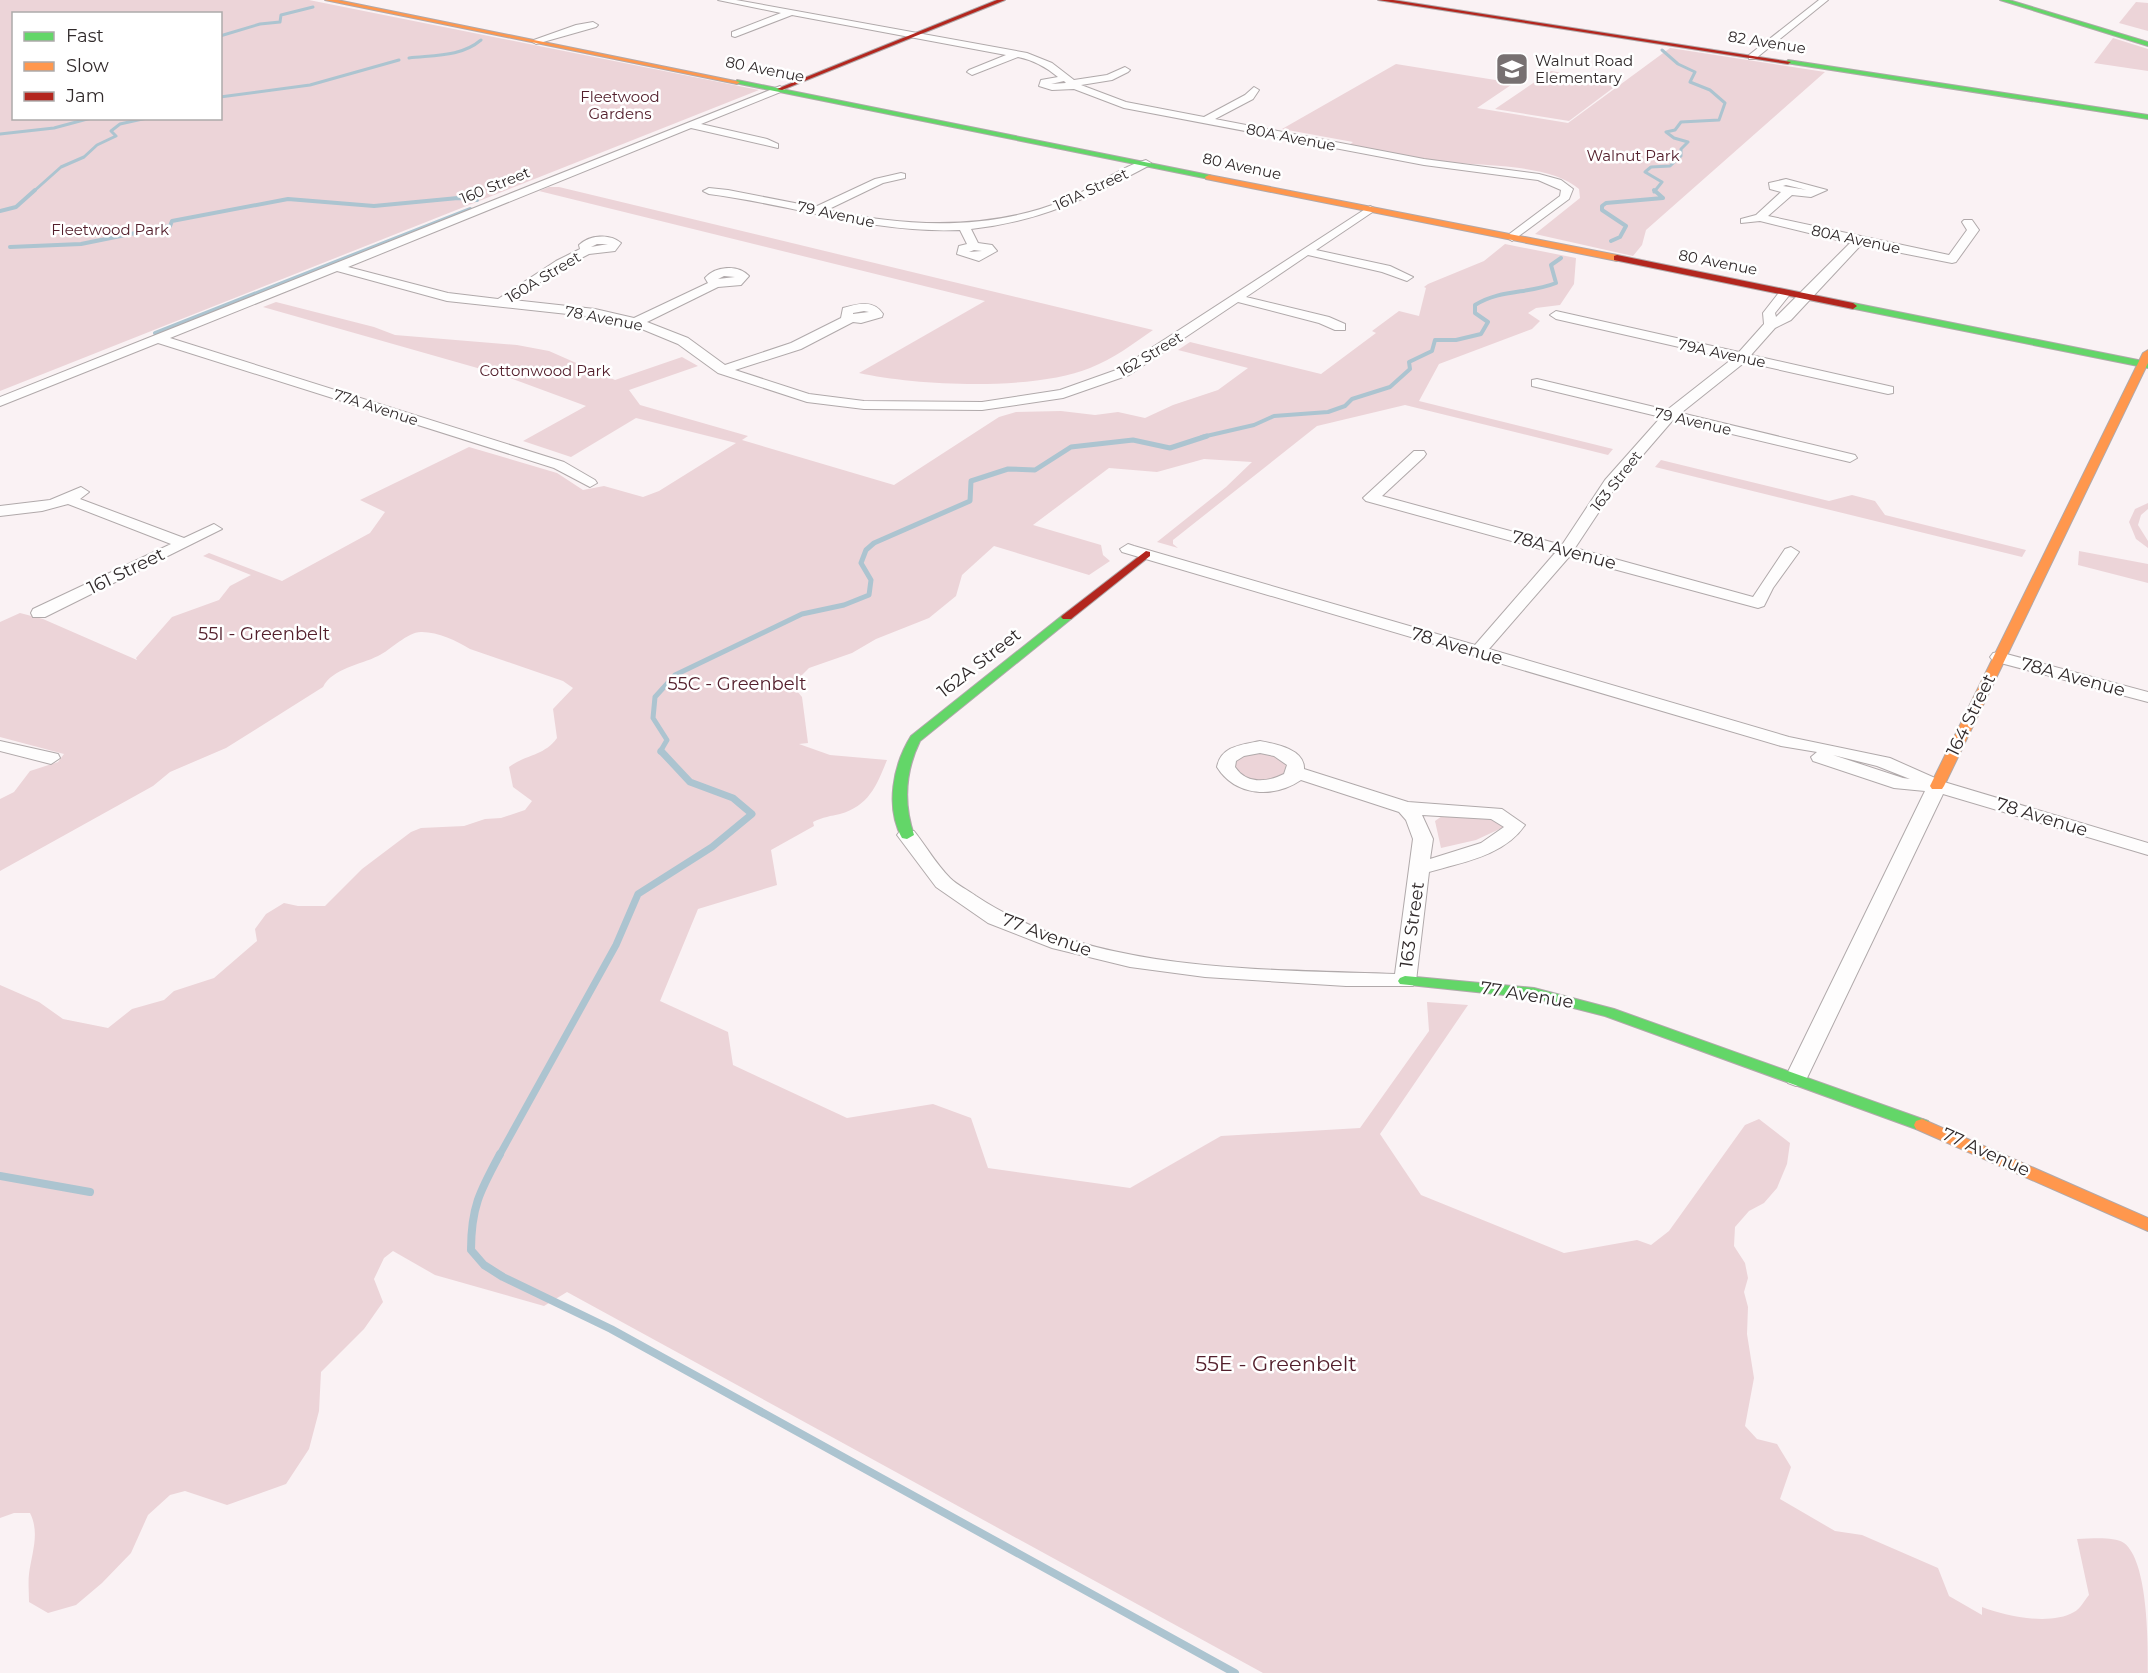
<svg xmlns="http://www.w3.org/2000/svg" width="2148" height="1673" viewBox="0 0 2148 1673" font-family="Montserrat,sans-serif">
<rect width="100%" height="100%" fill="#faf2f4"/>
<path fill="#ecd4d8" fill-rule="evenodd" d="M0,0H309L759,90L0,391ZM14,14H220V118H14Z
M2136,2L2148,3V31L2119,23Z
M2113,38L2148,49V71L2094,63Z
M1670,48L1825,72L1646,230L1642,245L1633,256L1535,234L1580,198L1579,189C1549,162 1471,166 1431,161C1404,158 1376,150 1349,145L1353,142L1282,129L1396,64L1514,83L1477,108L1568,123Z
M1551,71L1621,82L1569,121L1495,109Z
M549,187H559L1153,330C1133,344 1113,359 1090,368C1034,391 918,386 859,373L985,301L539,191Z
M1505,244L1576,258L1574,284L1560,305L1536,308L1528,313L1540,321L1532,329L1439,364L1419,401L1613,449L1608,455L1405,405L1317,426L1173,540V544L1178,548L1157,542L1226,487L1252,462L1204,459L1157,472L1109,468L1033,525L1101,545L1103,555L1110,561L1089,575L994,546L962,575L956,596L929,618L876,639L852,653L809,668L792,685L802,697L808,743L799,744L830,755L887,760C877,785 869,806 840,814C831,816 823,817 813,822L814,826L771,850L777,885L698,909L660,1001L728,1032L733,1065L847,1118L933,1104L971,1118L988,1168L1130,1188L1221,1136L1360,1128L1429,1031L1427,1002L1468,1005L1380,1134L1421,1195L1564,1253L1637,1240L1651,1245L1669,1231L1745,1125L1759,1119L1790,1143L1787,1164L1777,1188L1764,1203L1749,1211L1735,1227L1734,1246L1745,1263L1748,1278L1744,1292L1748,1307L1747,1334L1754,1378L1745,1426L1757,1439L1777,1444L1791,1467L1780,1499L1835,1531L1862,1535L1938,1568L1949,1596L1982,1615V1607C2005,1616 2050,1626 2074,1612C2080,1609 2084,1601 2089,1595L2077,1539C2091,1539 2112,1536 2124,1543C2148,1561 2148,1642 2148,1673H1263L567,1292L544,1306L435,1275L393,1251L384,1258L374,1279L383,1302L364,1329L321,1372L319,1411L309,1449L286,1484L227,1505L185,1491L170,1495L148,1515L131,1553L102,1583L76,1605L48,1613L29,1602C29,1593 28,1583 29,1574C32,1552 40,1533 30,1513H14L0,1518V985L39,1002L63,1019L108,1028L132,1009L164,1000L174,991L214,978L257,941L255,929L266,914L284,903L298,906H325L362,869L411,832L421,828L464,826L485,819L501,818L525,810L532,801L513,787L509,767C527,754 544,756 557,738L553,709L573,688L563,681L470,649C457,641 438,632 422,632C408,631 391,650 378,656C360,665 333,668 323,687L226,748L170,772L153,786L0,871V799L14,792L30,771L58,762L64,754L0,737V622L20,613L43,619L137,660L136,658L172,617L219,600L230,586L251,575L203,556L209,553L282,581L370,533L385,512L360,500L469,447L557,473L583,490L604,486L643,497L659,491L736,443L636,418L571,457L523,441L586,406L502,375L263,307L276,302L374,327L395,335L517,345L549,351L615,380L682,357L698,366L629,390L640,405L748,436L742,440L894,485L999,417L1016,412L1061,411L1095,415L1118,412L1145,418L1173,405L1218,390L1248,368L1178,350L1190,342L1321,374L1376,333L1372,331L1399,311L1419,316L1426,288L1424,287L1428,284L1484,261Z
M1661,460L1829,501L1852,495L1875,501L1885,515L2026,550L2022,557L1655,467Z
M2148,503V509L2141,515L2138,525L2148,541V548L2136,539L2129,522L2135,509Z
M2079,551L2148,564V583L2078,565Z
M1265,751L1288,761L1290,772L1260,784L1235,775L1234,759L1239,755Z
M1442,816C1460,816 1492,811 1504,827L1476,840L1441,848L1435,821Z"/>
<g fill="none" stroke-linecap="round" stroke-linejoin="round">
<path stroke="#acc4d0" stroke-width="3" d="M220,36L260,24L280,22L281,15L313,7
M409,58C434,55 461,57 481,40
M220,97L310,85L399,60
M0,134L54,128L91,118
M33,192L61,167L84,157L97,145L116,136L111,131L120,124L147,118
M1654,192L1662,182L1645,172L1651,167L1670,166L1681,156V149L1688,142L1674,138L1666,132L1675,130L1681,122L1719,120L1725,103L1710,90L1690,82L1695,72L1678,64L1662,50"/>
<path stroke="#acc4d0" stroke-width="4" d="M0,211L16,207L35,190
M1611,241L1620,237L1626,226L1602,210V206L1606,203L1663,198L1654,190
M10,247L81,244L170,226L172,221L288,199L374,206L458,198L477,200
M155,333L470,209
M1202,437L1254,425L1274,416L1328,412L1345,406L1352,399L1390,387L1410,369L1409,362L1432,351L1435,340H1456L1481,334L1488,322L1475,313V305C1500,289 1529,294 1556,283L1551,265L1561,258"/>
<path stroke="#acc4d0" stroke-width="5" d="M660,752L667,740L653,718L655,697L675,675L802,614L844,605L869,595L871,580L861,563L866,550L874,543L970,501L971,481L1008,469L1035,470L1071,447L1133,440L1170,448L1207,436"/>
<path stroke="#acc4d0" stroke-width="7" d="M499,1156L616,945L638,894L712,847L752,814L733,798L690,782L661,751"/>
<path stroke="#acc4d0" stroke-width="8" d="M500,1154C480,1191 471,1207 471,1250L484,1265L503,1277L611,1329L1235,1673
M0,1176L90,1192"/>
<defs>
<path id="street" d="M718,0H736L1027,53L1052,63L1074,80L1107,75L1125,67L1130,70L1128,72L1112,80L1081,85L1126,102L1204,117L1245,95L1254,87L1259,90L1253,99L1215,119L1424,159L1539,174L1561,180L1573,189L1569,199L1512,241L1506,237L1508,235L1560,196L1561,190L1538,180L1424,165L1124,108L1074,89L1052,90L1039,86L1041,80L1058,77C1046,67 1033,60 1018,57L972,75L967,72L969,70L1006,55L792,15L735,37L732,36V32L781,13ZM1064,81L1066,83L1051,84Z
M1819,0H1828L1755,59H1749V55Z
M593,22L598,25L596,27L536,44L531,41L576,25Z
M780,86L785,89L783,91L701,124L767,139L778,144V148L691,128L348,267L448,293L498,299L556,261L580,249L579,245C589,235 610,233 621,243L615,251L589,254L564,267L513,300L595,309L634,318L708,283L705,278C715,266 738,264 749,276L741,285L718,287L647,322L688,338L725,365L791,343L841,318L843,308C858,304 873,299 883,314L882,317L861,323L853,322L801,349L735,370L809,394L864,401L982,402L1060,390L1119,369L1370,206L1376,209L1374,211L1316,250L1390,266L1413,277L1407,281L1382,272L1308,255L1246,297L1329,317L1345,324V330H1335L1319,323L1238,302L1129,375L1063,398L982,410L864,409L807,402L718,373L678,344L632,325L595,317L447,301L337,271L170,338L564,462L595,480L597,483L590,487L554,468L158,343L0,406V397ZM597,244H608L591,247ZM724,276L735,277L718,279ZM864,311L869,312L853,314V313Z
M1146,160L1151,163L1150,165C1088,198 1042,221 971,229L978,243L992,245L997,251L979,261L957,254L959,246L967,244L960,230C874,234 794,205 709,194L703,191L709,188L728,190L815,207L875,179L901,173L905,174V178L883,183L827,210C905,227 988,231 1063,201C1091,190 1117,168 1146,160ZM974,250L982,251L969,252Z
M1786,179L1827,190L1811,197L1792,195L1768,216L1949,255L1967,230L1962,222L1964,220H1972L1979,230L1956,262L1952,263L1861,245L1791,320L1775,328L1751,355L1893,387V393L1888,394L1745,362L1681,413L1855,455L1857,458L1850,462L1673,420L1616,486L1575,548L1753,597L1785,549L1791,547L1799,552L1773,588L1764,606L1758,608L1569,557L1489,649L1789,737L1890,758L1944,782L2148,843V855L1943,794L1807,1078L1804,1083L1796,1086L1788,1083L1785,1078L1925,791L1894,788L1813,761L1811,757L1817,752L1781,746L1122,552L1120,549L1128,544L1134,546L1475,645L1555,553L1366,501L1363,498L1414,451H1424L1426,454L1424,457L1382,496L1562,545L1605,480L1661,417L1532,386V380L1537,379L1667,410L1732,359L1556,319L1550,315L1556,311L1739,352L1764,324L1763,313L1781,290H1789L1791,293L1775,313L1776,317L1850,243L1760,221L1741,223V219L1756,215L1781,192L1770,189L1769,183ZM1786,185L1807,190L1783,186ZM1833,755L1877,766L1910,779L1903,778Z
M81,487L89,492L80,499L184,538L214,524L222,529L45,617H33L31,613L33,609L171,544L68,504L42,511L0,516V506L50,500Z
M1999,652L2148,692V702L1993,661L1990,657L1993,653Z
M0,741L58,754L60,758L51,764L0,751Z
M1260,741C1275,744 1305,749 1304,769L1408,802L1502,809L1525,825C1504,856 1463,862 1429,872L1416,981L1413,986H1346L1205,977L1130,967L1052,948L988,923L936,887L897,835L900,831H914C926,846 936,864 950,878C957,885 968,890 976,896C1091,973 1261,969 1395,974L1413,839L1406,820L1399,812L1301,780C1273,799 1235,796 1217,767C1221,746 1241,745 1260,741ZM1260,753L1274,756L1287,765L1284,774C1268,782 1247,785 1235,767L1236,761L1244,756ZM1422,815L1491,819L1504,827L1481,843L1430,859L1433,839Z"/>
<path id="fast" d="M2000,0H2009L2148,42V46Z
M1788,60L2148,115V119L1786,63Z
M737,80L1209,175L1213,177L1209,179L735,83Z
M1853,303L2148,362V368L1850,308V304Z
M1067,614L1071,615L1073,617L1071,619L920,741C905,772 903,802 914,835L907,839L902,838C885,807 893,765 911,736L1063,615Z
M1405,976L1534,988L1614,1009L1928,1121L1930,1125L1928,1129H1916L1605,1016L1534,998L1400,984L1398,981L1400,978Z"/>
<path id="slow" d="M325,0H337L740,82L737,84Z
M1209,175L1617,255L1621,258L1617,261L1206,179L1205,177Z
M2148,350V363L1944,786L1942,789H1932L1930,786L2143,353Z
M1922,1119L2148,1218V1231L1916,1129L1914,1125L1916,1121Z"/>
<path id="jam" d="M997,0H1005L782,90L777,89Z
M1378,0H1393L1791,62L1788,64Z
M1617,255L1853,303L1857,306L1853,309L1614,260V256Z
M1146,551L1150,552V556L1071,619H1063L1061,617L1063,615Z"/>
</defs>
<use href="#street" stroke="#b0a9aa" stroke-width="2"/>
<use href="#fast" stroke="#b0a9aa" stroke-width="2"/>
<use href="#slow" stroke="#b0a9aa" stroke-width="2"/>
<use href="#jam" stroke="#b0a9aa" stroke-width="2"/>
<use href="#street" fill="#fefdfd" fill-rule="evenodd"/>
<use href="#fast" fill="#63d668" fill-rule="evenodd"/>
<use href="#slow" fill="#ff974d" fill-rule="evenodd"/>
<use href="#jam" fill="#b3261e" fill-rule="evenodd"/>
</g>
<defs>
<symbol id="school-square" viewBox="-11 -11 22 22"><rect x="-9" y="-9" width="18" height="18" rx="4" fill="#777071" stroke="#fff"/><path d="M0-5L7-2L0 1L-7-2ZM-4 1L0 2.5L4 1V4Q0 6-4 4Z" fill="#fff"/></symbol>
</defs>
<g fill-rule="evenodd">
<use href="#school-square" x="1493" y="50" width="38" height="38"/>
</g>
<g text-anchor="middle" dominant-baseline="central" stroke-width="5" stroke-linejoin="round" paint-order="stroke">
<g font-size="15" fill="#312a2b" stroke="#fff">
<text transform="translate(1767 42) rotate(9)">82 Avenue</text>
<text transform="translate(765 69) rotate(11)">80 Avenue</text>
<text transform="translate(1291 137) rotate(11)">80A Avenue</text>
<text transform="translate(1242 166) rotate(12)">80 Avenue</text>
<text transform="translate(495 185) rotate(-22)">160 Street</text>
<text transform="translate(1091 189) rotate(-25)">161A Street</text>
<text transform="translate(836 214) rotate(12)">79 Avenue</text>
<text transform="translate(1856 239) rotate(12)">80A Avenue</text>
<text transform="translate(1718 262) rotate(11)">80 Avenue</text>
<text transform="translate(543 277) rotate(-31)">160A Street</text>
<text transform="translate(604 318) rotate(11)">78 Avenue</text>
<text transform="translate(1722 353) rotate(12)">79A Avenue</text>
<text transform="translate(1150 354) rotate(-31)">162 Street</text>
<text transform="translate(376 407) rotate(18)">77A Avenue</text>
<text transform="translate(1693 421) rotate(13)">79 Avenue</text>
<text transform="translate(1616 481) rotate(-52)">163 Street</text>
</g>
<g font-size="15" fill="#312a2b" stroke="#fff" text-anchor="start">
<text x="1535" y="60">Walnut Road<tspan x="1535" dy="17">Elementary</tspan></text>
</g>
<g font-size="15" fill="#54202d" stroke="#fff">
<text x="620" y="96">Fleetwood<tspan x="620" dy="17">Gardens</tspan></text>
<text x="1633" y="155">Walnut Park</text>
<text x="110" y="229">Fleetwood Park</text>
<text x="545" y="370">Cottonwood Park</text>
</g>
<g font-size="18" fill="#312a2b" stroke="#fff">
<text transform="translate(1564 550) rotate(15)">78A Avenue</text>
<text transform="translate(126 571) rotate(-26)">161 Street</text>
<text transform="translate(1457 646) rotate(16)">78 Avenue</text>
<text transform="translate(979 663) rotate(-38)">162A Street</text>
<text transform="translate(2073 677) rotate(15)">78A Avenue</text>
<text transform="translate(1971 715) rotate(-64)">164 Street</text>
<text transform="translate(2042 817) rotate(17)">78 Avenue</text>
<text transform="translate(1412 925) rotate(-82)">163 Street</text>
<text transform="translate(1047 935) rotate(20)">77 Avenue</text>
<text transform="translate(1527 995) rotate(9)">77 Avenue</text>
<text transform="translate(1986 1152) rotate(24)">77 Avenue</text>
</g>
<g font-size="18" fill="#54202d" stroke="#fff">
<text x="264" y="634">55I - Greenbelt</text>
<text x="737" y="684">55C - Greenbelt</text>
</g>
<g font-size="21" fill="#54202d" stroke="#fff">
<text x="1276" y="1363">55E - Greenbelt</text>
</g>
</g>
<rect x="12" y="12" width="210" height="108" fill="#ffffff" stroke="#adaaaa" stroke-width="1.5"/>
<rect x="24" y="32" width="30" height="9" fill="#63d668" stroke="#adaaaa" stroke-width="1.5"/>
<text x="66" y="42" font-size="18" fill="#312a2b">Fast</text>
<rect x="24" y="62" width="30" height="9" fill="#ff974d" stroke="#adaaaa" stroke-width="1.5"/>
<text x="66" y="72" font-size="18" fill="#312a2b">Slow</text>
<rect x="24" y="92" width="30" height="9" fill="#b3261e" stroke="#adaaaa" stroke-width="1.5"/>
<text x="66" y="102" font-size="18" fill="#312a2b">Jam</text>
</svg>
